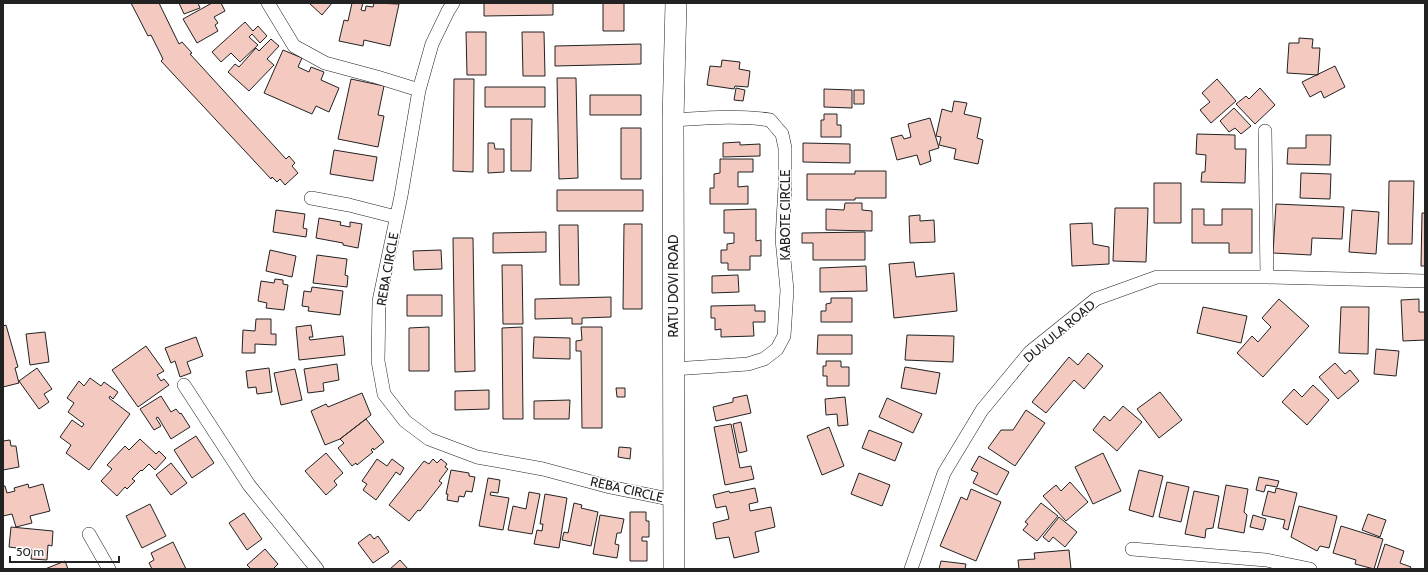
<svg xmlns="http://www.w3.org/2000/svg" width="1428" height="572" viewBox="0 0 1428 572" font-family="Cabin,sans-serif">
<rect width="100%" height="100%" fill="#fff"/>
<path fill="#f3c9c0" stroke="#222" d="M131,3H159L179,44L182,42L192,53L190,54L286,159L289,156L295,163L292,166L298,173L285,185L280,179L277,182L272,177L271,179L161,61L163,59L151,35L148,36Z
M179,3H198L200,8L184,14Z
M212,3H221L225,11L214,17L218,23L215,25L218,31L197,43L183,19Z
M309,3H332L322,15Z
M352,3H363L361,10L365,11L366,6L373,7L374,3L399,4L390,46L364,40L363,46L339,41L344,20L348,21Z
M484,3H553V15L484,16Z
M603,3H624V31H603Z
M245,22L253,31L258,26L267,36L260,43L252,34L249,37L258,45L240,62L231,53L221,62L212,52Z
M466,32H486V75H467Z
M522,32H544L545,76H523Z
M1299,38L1313,39L1312,48H1320L1318,75L1287,73L1289,43H1299Z
M271,39L279,46L267,59L274,65L249,91L228,72L235,64L239,67L256,48L259,51Z
M641,44V64L555,66V46Z
M283,50L302,58L298,67L309,72L311,67L324,72L321,80L339,88L329,112L316,106L312,114L264,93Z
M722,60L740,62L739,69L750,71L748,87L735,86L734,89L707,85L710,66L721,67Z
M1335,66L1345,87L1324,98L1321,91L1310,97L1302,82Z
M557,78H576L578,178L559,179Z
M351,79L384,86L378,115L384,116L378,147L338,139Z
M454,79H474L473,172L453,171Z
M1217,79L1236,101L1211,123L1200,110L1210,102L1202,93Z
M485,87H545V107H485Z
M736,88L745,90L743,101L734,100Z
M1260,88L1275,105L1255,124L1236,104L1246,96L1249,99Z
M824,89L852,90V108L824,107Z
M854,90H864V104H854Z
M590,95H641V115H590Z
M954,101L967,103L964,114L981,118L977,138L983,140L978,164L954,159L956,149L939,145L941,137L936,136L942,109L952,112Z
M1234,108L1251,126L1241,134L1235,128L1229,132L1220,121Z
M824,114H837V125H841V137H821V120H824Z
M930,118L939,148L929,151L931,161L920,165L917,155L897,160L891,138L902,135L904,139L911,137L908,124Z
M511,119H532L531,171H511Z
M621,128H641V179H621Z
M1197,134L1235,135V149H1246L1245,183L1201,182L1202,172H1205L1206,155L1196,154Z
M1306,135H1331L1330,165L1287,164L1288,148H1306Z
M740,142V145L760,144V156L723,157V143Z
M488,143H494L495,149H504V172L488,173Z
M803,143L850,144V163L803,162Z
M334,150L377,157L373,181L330,174Z
M720,159H753V172H738V187L748,186V204H710V188H714V174L720,173Z
M855,171H886V198H855V200H807V174H855Z
M1301,173L1331,174L1330,199L1300,198Z
M1389,181H1414L1412,244H1388Z
M1154,183H1181V223H1154Z
M557,190H643V211H557Z
M845,203H862V210L872,211V231L826,230V209L844,210Z
M1276,204L1344,207L1342,239L1312,238L1311,255L1273,253Z
M1115,208H1148L1146,262L1113,261Z
M756,209V241L761,240V256H750V270H728V263H721V250H727V244L734,243V233H724V210Z
M1192,209H1204V225H1222V209H1252V253H1229V243H1192Z
M276,210L305,214L303,228L307,229L306,237L273,232Z
M1352,210L1379,212L1376,254L1349,252Z
M1422,213H1425V266H1421Z
M920,215V221L934,220L935,242L910,243L909,216Z
M319,218L341,222L340,225L350,227V222L362,224L358,248L343,245V243L316,238Z
M1092,223L1093,244L1109,247V264L1072,266L1070,224Z
M624,224H642V309H623Z
M559,225H578L579,285H560Z
M546,232V252L493,253V233Z
M865,232V260H813V243H802V233Z
M453,238H473L475,371L455,372Z
M270,250L296,256L292,277L266,271Z
M441,250L442,269L414,270L413,251Z
M317,255L347,259L345,275L348,276L347,287L313,283Z
M914,262L916,277L954,273L957,311L894,318L889,264Z
M502,265H522L523,324H503Z
M866,266L867,291L820,292V268Z
M738,275L739,292L712,293V276Z
M275,279L283,280V284L288,285L284,310L266,308L267,303L258,301L261,281L274,283Z
M312,287L343,291L340,315L308,311L309,307L302,306L304,291L311,292Z
M407,295H442V316H407Z
M611,297V317L582,318V324H572V318L535,319V299Z
M831,298H852V322H821V311H826V304L831,303Z
M1279,299L1309,326L1263,377L1237,353L1252,336L1258,342L1271,327L1262,318Z
M1419,299V312H1425V340L1403,341L1401,300Z
M755,305V311H765V322H753L754,336L721,337V329L715,330V318H711V306Z
M1203,307L1247,316L1241,343L1197,333Z
M1341,307H1369L1368,354L1339,353Z
M256,319H271V334H276V345L255,344V353H242L243,330L255,331Z
M6,325L18,367L15,368L19,383L3,387V326Z
M311,325L313,337H309L310,340L343,336L345,355L299,360L296,327Z
M429,327V371H409V328Z
M522,327L523,419H503L502,328Z
M581,327H602V428H582L581,351H576V341L582,340Z
M45,332L49,362L30,365L26,334Z
M818,335H852V354H817Z
M907,335L954,336L953,362L905,360Z
M196,337L203,356L187,362L191,373L180,377L175,361L171,363L165,348Z
M534,337L570,338V359L533,358Z
M146,346L164,371L157,375L161,381L164,379L169,385L138,407L112,370Z
M1376,349L1399,351L1396,376L1374,374Z
M1088,353L1103,366L1084,389L1074,380L1046,413L1032,402L1069,357L1078,365Z
M826,361H841V367H849V386H827V376H823V366H826Z
M1335,363L1345,374L1350,370L1359,381L1338,399L1319,377Z
M337,364L339,380L323,383L324,391L308,393L304,369Z
M905,367L940,373L936,394L901,388Z
M37,368L52,389L44,394L49,402L39,409L19,381Z
M269,368L272,392L257,394L256,387L248,388L246,371Z
M295,369L302,400L281,405L274,373Z
M90,378L101,386L104,382L118,392L113,399L110,396L109,398L130,414L89,470L66,453L71,445L60,437L72,420L82,427L84,424L68,412L74,403L67,398L79,381L84,386Z
M1313,385L1329,400L1307,425L1282,402L1294,389L1302,397Z
M616,388H625V397H617Z
M489,390V409L455,410V391Z
M1160,392L1182,420L1159,438L1137,409Z
M362,393L371,415L340,439L325,445L311,411L326,404L328,407Z
M747,395L751,413L716,421L713,407L733,402V398Z
M161,396L171,412L176,409L180,414L181,413L190,427L171,439L158,417L156,418L161,426L154,430L140,409Z
M845,397L848,425L838,426L837,414L826,415L825,399Z
M887,398L922,414L913,433L879,417Z
M570,400L569,419H534V401Z
M1123,406L1142,422L1117,451L1093,430L1104,416L1110,421Z
M1026,410L1045,423L1015,466L988,448L1001,430H1013Z
M366,419L384,442L374,450L373,448L371,450L373,452L357,465L356,463L352,466L338,448L344,443L340,439Z
M741,422L747,451L739,453L733,424Z
M731,424L740,468L751,466L754,479L725,485L714,427Z
M829,427L844,466L822,475L807,436Z
M869,430L902,443L895,461L862,448Z
M196,436L214,463L192,478L174,450Z
M140,439L156,454L159,451L166,458L155,470L149,464L142,471L141,470L132,479L135,481L127,489L125,487L117,496L101,481L112,469L107,465L125,446L129,450Z
M10,440L11,446H16L19,467L3,470V441Z
M619,447L631,448L630,459L618,457Z
M326,453L343,473L334,481L337,485L326,495L305,471Z
M1103,453L1121,491L1093,504L1075,467Z
M979,456L1009,472L997,495L973,483L978,473L971,470Z
M377,459L387,466L392,459L404,468L400,475L396,472L376,500L363,490L367,484L362,481Z
M433,459L437,463L441,459L447,464L445,467L448,469L439,481L442,483L420,511L418,510L409,521L389,505L424,461L429,464Z
M171,463L187,483L171,495L156,475Z
M451,470L469,473V476L475,477L472,492L466,491L464,497L459,496L458,502L447,500L448,494H446Z
M1139,470L1163,476L1153,517L1129,510Z
M859,473L890,485L882,506L851,494Z
M1259,477L1279,481L1277,487L1266,485L1264,492L1256,490Z
M488,478L500,480L498,493L491,492L490,495L509,498L503,530L479,526Z
M1070,482L1088,502L1066,521L1043,496L1056,485L1061,491Z
M1167,482L1189,487L1181,522L1159,517Z
M28,484L29,488L43,484L50,511L30,516L32,523L16,527L12,514L3,516V486H5L7,493L15,491L14,488Z
M1226,485L1248,489L1244,512L1247,515L1244,533L1218,528Z
M755,488L758,502L749,504L750,511L771,507L775,527L755,532L759,552L734,558L729,537L716,539L713,523L729,519L726,506L716,508L713,495L729,491L730,493Z
M1276,488L1297,493L1288,530L1283,528L1285,520L1262,515L1268,491L1275,493Z
M971,489L1001,502L976,561L940,546L961,497L967,500Z
M1194,491L1219,496L1213,528L1206,529L1205,538L1185,534Z
M529,492L540,494L532,534L508,530L513,506L526,509Z
M545,494L567,498L559,548L534,544L537,530L542,531L543,524H540Z
M574,503L582,505L581,508L598,512L591,546L562,540L564,532L568,533Z
M1041,503L1058,516L1037,541L1023,530L1028,524L1025,522Z
M150,504L166,536L142,548L126,516Z
M1299,506L1337,516L1329,548L1320,546L1317,551L1291,537Z
M630,512H646V521H649V537H642V541H647V561H630Z
M244,513L262,539L247,550L229,523Z
M1368,514L1386,520L1380,537L1362,530Z
M600,515L624,519L621,533H617L615,544L619,545L617,558L593,554Z
M1253,515L1266,519L1263,530L1250,527Z
M1059,517L1077,532L1065,547L1053,537L1049,542L1043,537Z
M1341,526L1383,539L1374,569L1355,564L1356,560L1333,553Z
M11,527L53,531L52,546L48,545L47,560L31,559L32,550L9,547Z
M370,534L374,539L378,536L389,552L373,563L358,543Z
M173,542L186,569H152L149,563L154,560L151,553Z
M1385,544L1404,551L1400,563L1411,567L1410,569H1377Z
M265,549L278,564L273,569H251L247,565Z
M1069,550L1071,569H1019L1018,560L1035,559L1034,553Z
M400,560L408,569H390Z
M65,561L68,569H45Z
M941,561L966,564L965,569H939Z"/>
<g fill="none" stroke-linecap="round" stroke-linejoin="round">
<defs>
<path id="minor" d="M268,3L294,46L325,63L377,77L419,90
M453,3L448,11L432,44L419,90L401,196L379,301L378,361L384,394L405,421L429,439L477,457L543,469L610,487L674,500
M1265,131L1267,277
M311,198L349,205L396,217
M673,369L748,364L764,359L777,349L784,336L787,290L782,239L785,186V148L782,134L770,120C738,115 706,118 673,120
M184,385L249,485L317,569
M89,534L109,569
M1132,549L1266,560L1310,569
M911,569L944,473L982,410L1030,352L1096,299L1157,277H1267L1425,281"/>
<path id="primary" d="M674,569L673,120L676,3"/>
</defs>
<use href="#minor" stroke="#222" stroke-width="14"/>
<use href="#primary" stroke="#222" stroke-width="22"/>
<use href="#minor" stroke="#fff" stroke-width="13"/>
<use href="#primary" stroke="#fff" stroke-width="21"/>
</g>
<g text-anchor="middle" dominant-baseline="central" stroke-width="3" stroke-linejoin="round" paint-order="stroke">
<g font-size="13" fill="#222" stroke="#fff">
<text transform="translate(785 215) rotate(-90)">KABOTE CIRCLE</text>
<text transform="translate(387 269) rotate(-80)">REBA CIRCLE</text>
<text transform="translate(673 286) rotate(-90)">RATU DOVI ROAD</text>
<text transform="translate(1059 331) rotate(-40)">DUVULA ROAD</text>
<text transform="translate(627 489) rotate(13)">REBA CIRCLE</text>
</g>
</g>
<rect width="1428" height="572" fill="none" stroke="#222222" stroke-width="8"/>
<path d="M10 556v6h109v-6" fill="none" stroke="#222222" stroke-width="2"/>
<text x="16" y="556" font-size="12" fill="#222222" stroke="#ffffff" stroke-width="3" paint-order="stroke">50 m</text>
</svg>
